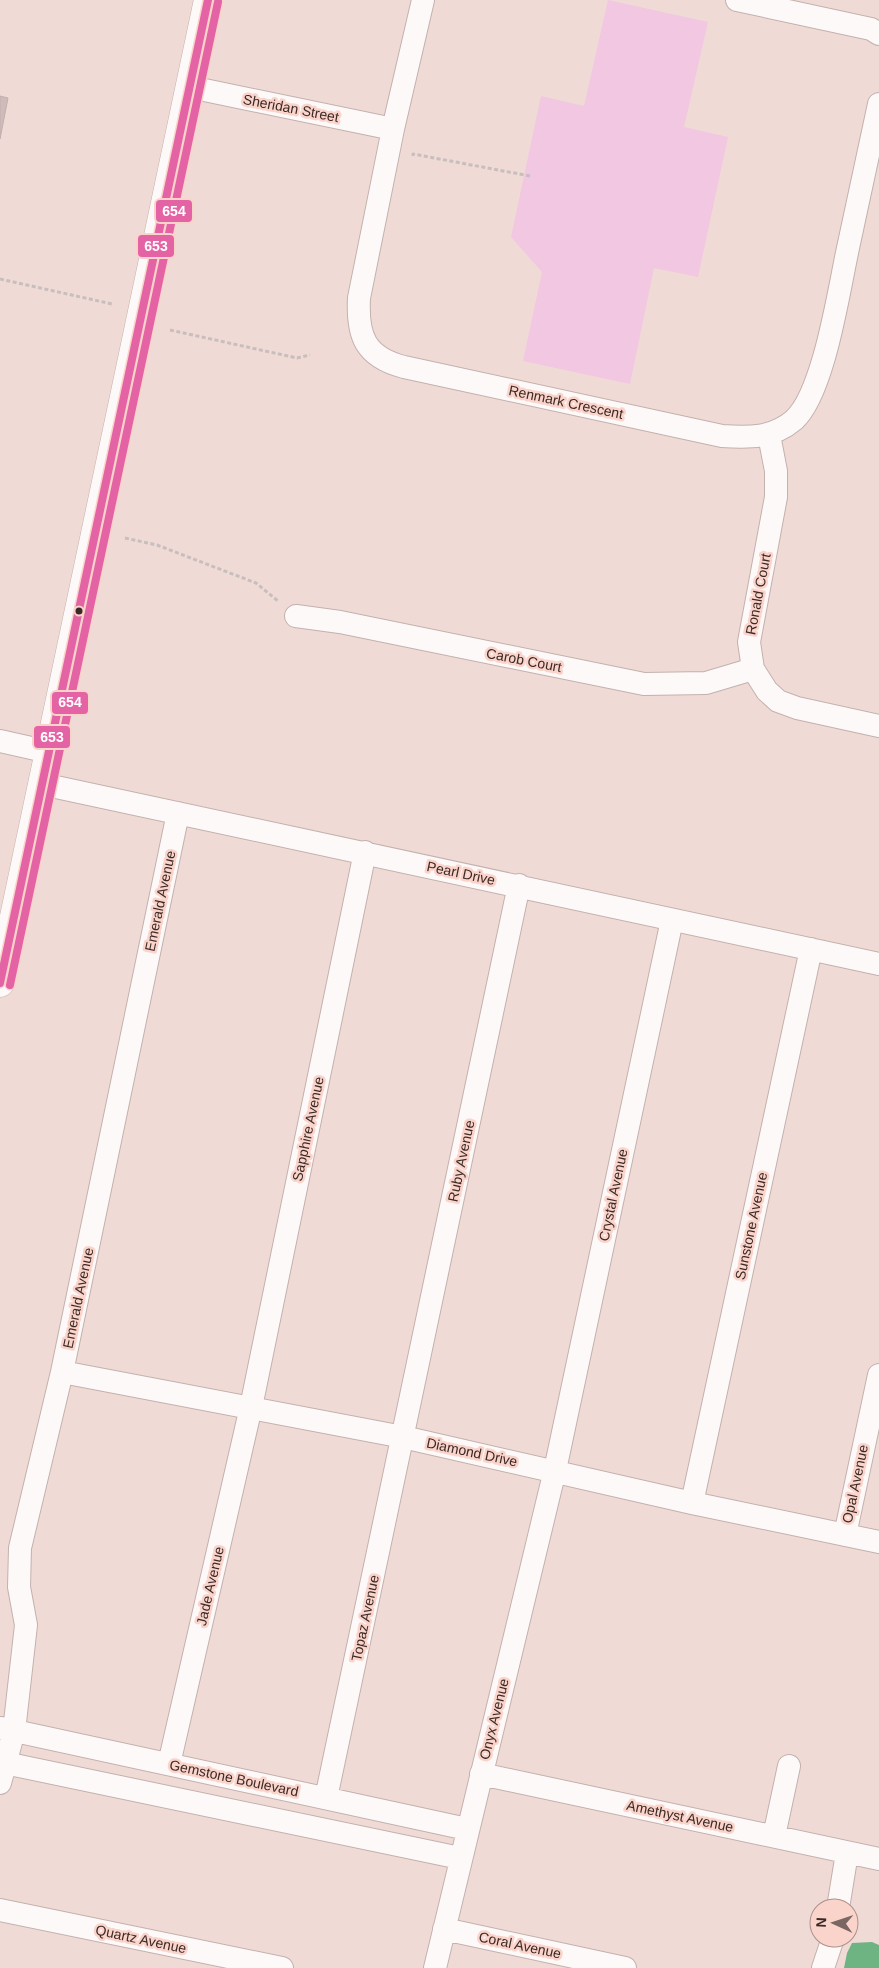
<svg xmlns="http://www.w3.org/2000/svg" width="879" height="1968" viewBox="0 0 879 1968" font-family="Helvetica,sans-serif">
<rect width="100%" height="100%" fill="#f0dad6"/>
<path fill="#f2c7e1" d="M608,0L708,22L684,127L728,137L698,277L654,268L630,384L523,361L542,272L511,237L541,96L584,106Z"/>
<path fill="#6eb483" d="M872,1942L879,1945V1968H844L847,1953L852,1943Z"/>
<path fill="#cebbba" stroke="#c1afae" d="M0,96L8,98L0,139Z"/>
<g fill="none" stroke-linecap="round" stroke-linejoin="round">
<defs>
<path id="street" d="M423,0L393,129L359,298C357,336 365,357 404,367L722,436C749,438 773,438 794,420C824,393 839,289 848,248C858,200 869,152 879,104
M737,0L871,29L879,34
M190,87L393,129
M769,435L776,471V497L749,642L753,669L767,691L778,701L797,708L879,726
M296,616L340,622L644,684L706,683L753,669
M0,741L49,752
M42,784L879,964
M62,1372L403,1437L692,1503L879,1542
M692,1503L811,949
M845,1535L879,1375
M1,1728L467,1829
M0,1762L460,1858
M169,1764L251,1407L365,852
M481,1774L879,1859
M0,1783L14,1731L26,1625L19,1587L20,1548L62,1372L178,813
M326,1798L519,885
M774,1836L789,1766
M838,1908L847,1853
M0,1910L282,1968
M444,1929L625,1968
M435,1968L555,1470L672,920
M823,1968L833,1938"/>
<path id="secondary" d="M0,983L208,0"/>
</defs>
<use href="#street" stroke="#c3b1ad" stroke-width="24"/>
<use href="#secondary" stroke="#c3b1ad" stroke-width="29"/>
<path stroke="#c8bebd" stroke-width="3" stroke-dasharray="4 2.5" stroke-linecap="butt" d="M413,156V154L530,176
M0,279L112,304
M170,330L297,358L310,355
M125,538L157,545L256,583L278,601"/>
<use href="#street" stroke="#fdf9f9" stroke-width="22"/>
<use href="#secondary" stroke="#fdf9f9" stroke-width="28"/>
<defs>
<path id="bus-1" d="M0,983L208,0"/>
<path id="bus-2" d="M10,985L218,2"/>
</defs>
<use href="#bus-1" stroke="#fad4cb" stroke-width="11"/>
<use href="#bus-2" stroke="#fad4cb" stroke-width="11"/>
<use href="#bus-1" stroke="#e463a4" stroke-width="8"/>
<use href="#bus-2" stroke="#e463a4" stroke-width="8"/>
</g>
<circle fill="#3b2925" stroke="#fad4cb" stroke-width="2" cx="79" cy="611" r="4.5"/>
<g text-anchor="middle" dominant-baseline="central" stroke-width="5" stroke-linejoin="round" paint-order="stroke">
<g font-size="14" fill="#3b2925" stroke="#fad4cb">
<text transform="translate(291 108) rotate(11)">Sheridan Street</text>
<text transform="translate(566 402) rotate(12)">Renmark Crescent</text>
<text transform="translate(758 594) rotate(-79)">Ronald Court</text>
<text transform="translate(524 660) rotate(11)">Carob Court</text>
<text transform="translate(461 873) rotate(12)">Pearl Drive</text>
<text transform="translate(160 901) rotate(-78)">Emerald Avenue</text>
<text transform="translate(308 1129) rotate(-78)">Sapphire Avenue</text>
<text transform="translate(461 1161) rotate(-78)">Ruby Avenue</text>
<text transform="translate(613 1195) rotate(-78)">Crystal Avenue</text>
<text transform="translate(751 1226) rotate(-78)">Sunstone Avenue</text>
<text transform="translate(78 1298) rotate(-78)">Emerald Avenue</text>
<text transform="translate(472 1452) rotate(12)">Diamond Drive</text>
<text transform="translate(855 1484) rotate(-78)">Opal Avenue</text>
<text transform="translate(210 1586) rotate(-77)">Jade Avenue</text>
<text transform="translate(365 1618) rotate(-78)">Topaz Avenue</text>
<text transform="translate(494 1719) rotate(-76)">Onyx Avenue</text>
<text transform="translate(234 1778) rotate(12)">Gemstone Boulevard</text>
<text transform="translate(680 1816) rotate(12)">Amethyst Avenue</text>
<text transform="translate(141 1939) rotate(12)">Quartz Avenue</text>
<text transform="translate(520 1945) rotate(12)">Coral Avenue</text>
</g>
</g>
<g stroke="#fad4cb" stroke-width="2">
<rect x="155" y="199" width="38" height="24" rx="5" fill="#e463a4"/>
<rect x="137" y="234" width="38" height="24" rx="5" fill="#e463a4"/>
<rect x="51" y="691" width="38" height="24" rx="5" fill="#e463a4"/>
<rect x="33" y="725" width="38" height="24" rx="5" fill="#e463a4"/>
</g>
<g font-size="14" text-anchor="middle" font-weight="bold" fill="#fff">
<text x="174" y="216">654</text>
<text x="156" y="251">653</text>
<text x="70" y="707">654</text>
<text x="52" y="742">653</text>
</g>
<g transform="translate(834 1923) rotate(273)"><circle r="24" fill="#fad4cb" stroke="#ae9089"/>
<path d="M0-4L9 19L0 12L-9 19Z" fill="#7a6763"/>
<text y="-8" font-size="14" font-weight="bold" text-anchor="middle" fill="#3b2925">N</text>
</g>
</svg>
